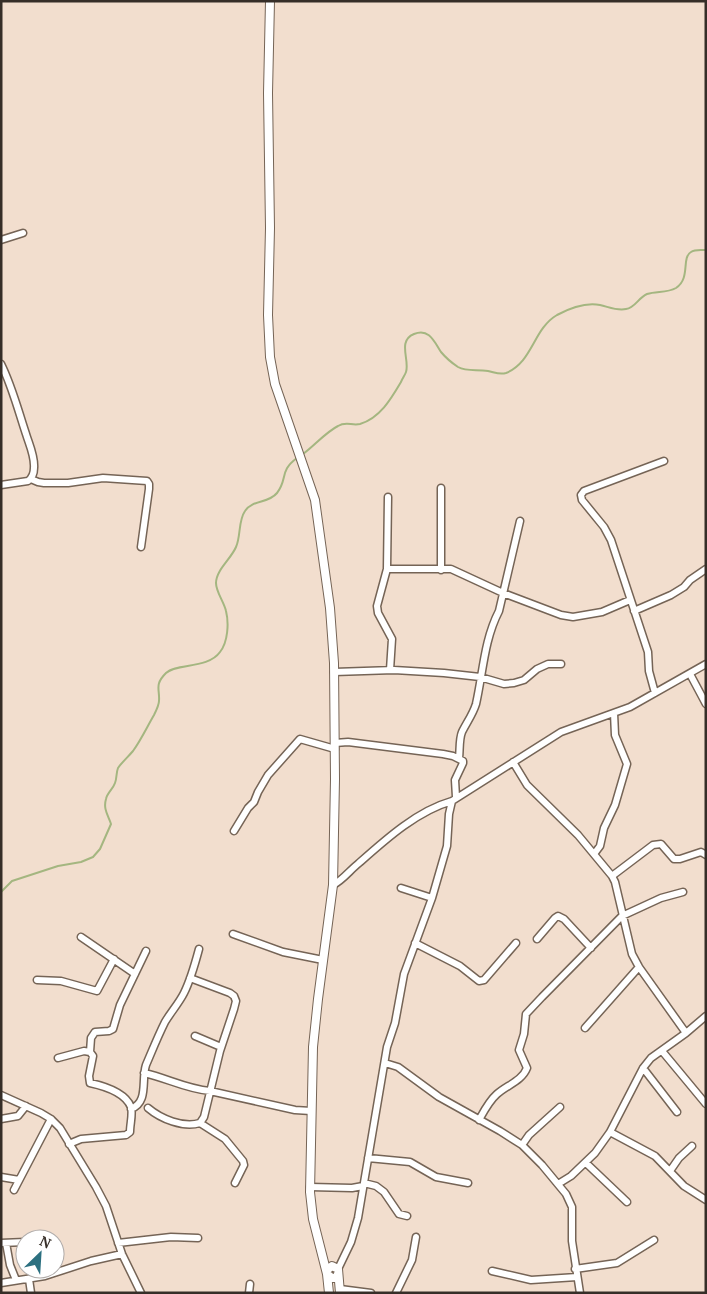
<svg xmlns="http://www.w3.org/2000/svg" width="707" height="1294" viewBox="0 0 707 1294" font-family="'PT Serif',serif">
<rect width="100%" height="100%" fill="#f2dece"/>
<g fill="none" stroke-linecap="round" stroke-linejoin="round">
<path stroke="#a4b680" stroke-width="2" d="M303,454C314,446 326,432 338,426C346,421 352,426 360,424C380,418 391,399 401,382C402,379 405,375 406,372C410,360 397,341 414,334C429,328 434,341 441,352C446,358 452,363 458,367C467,372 477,369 488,371C494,372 499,375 506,373C533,362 533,329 557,315C570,308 585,302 600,305C609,307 617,311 626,309C635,308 638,298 647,294C657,291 667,293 676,288C691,278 681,258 691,252C695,249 701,250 706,250
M1,892L12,881L58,866L81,862L93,857L100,849L111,824C108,815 103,809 106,799C107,793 113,789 115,783C117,778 116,773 118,768C122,762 128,757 133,751C141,740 147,727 154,715C156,711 159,705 159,701C160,689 154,685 166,673C176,663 208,669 220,652C228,642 229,623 226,611C224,602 216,592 216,583C216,570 231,559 236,547C241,536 238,521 245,511C253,499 268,504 277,493C288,479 279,471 297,458"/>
<defs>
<path id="minor" d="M1,240L23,233
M1,364C12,386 18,410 26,434C29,444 35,456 34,468C34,473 32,478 28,481L1,485
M31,479L38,482L44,483H68L103,478L147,481L149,484V489L141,547
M441,488V570
M388,497L387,569L377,606L378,613L392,639L390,670
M387,569H451L503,593L561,615L573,617L602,612L630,600
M634,611L671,595L684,587L690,580L706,569
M334,672L394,670L444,673L480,677L504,684L514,683L524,680L537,669L548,664H561
M690,674L706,704
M655,693L649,671L648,652L611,540L604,527L582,500L581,495L584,491L664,461
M335,743L348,742L443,754L453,756L463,761V763L455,780L456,797
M459,758C460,750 459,739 462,732C467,722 473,714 476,704C483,673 484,640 499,611L520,521
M513,762L527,785L578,835L612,876L615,882L632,954L639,967L686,1033
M234,831L248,808L254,802L258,792L268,775L300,739L335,749
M594,854L600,846L604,828L615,805L627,764L615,735L614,713
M612,876L653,845L661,844L674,859H680L701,852L706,855
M333,885C343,880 350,870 359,863C386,839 417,811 452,801
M401,888L432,898
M233,934L283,952L323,960
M81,937L135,974
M537,939L555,918L558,916L564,919L591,948
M415,943L460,966L479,981L484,980L516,943
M37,980L61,981L97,991L114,959
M585,1028L639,967
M195,1036L221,1047
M662,1051L706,1104
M90,1052L91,1038L95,1032L109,1031L113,1029L120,1005L146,951
M58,1058L84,1051L90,1052L93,1056L89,1076L90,1083C104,1086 125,1092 131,1107C133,1114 130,1124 130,1132L126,1135L81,1139L69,1144
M385,1063L398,1067L439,1097L500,1131L522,1145L542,1165L566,1194L572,1207V1241L580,1293
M643,1068L677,1112
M144,1073C167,1078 186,1089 210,1091L295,1110L311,1111
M1,1095L41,1113L51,1119L60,1128L96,1187L106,1206L122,1254L141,1293
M148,1108C161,1119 183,1128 200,1123L204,1117L220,1051L234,1009L236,1001L234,996L230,993L190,978
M131,1109C149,1102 141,1080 146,1065C152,1051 158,1036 165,1022C171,1012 179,1003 184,993C191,979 195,964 199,949
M1,1119L18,1116L26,1106
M479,1120C484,1111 489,1101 497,1094C507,1085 522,1081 527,1068L519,1050L524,1034L526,1014L542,997L622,916L661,898L683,892
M200,1123L225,1139L243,1161L244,1165L235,1183
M610,1132L655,1156L684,1186L706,1200
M522,1145L529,1135L560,1107
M368,1158L410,1162L436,1177L468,1183
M586,1163L627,1202
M670,1171L679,1158L692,1146
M1,1177L19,1180
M364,1183L376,1186L384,1192L399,1214L407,1216
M558,1184L571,1176L595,1153L610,1132L643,1068L651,1058L686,1033L706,1016
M310,1187L352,1188L363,1186
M14,1190L51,1119
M1,1243L25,1242
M6,1243L10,1265L16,1280
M118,1243L171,1237L198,1238
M338,1269L351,1242L358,1218L387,1047L395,1023L404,974L432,898L447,846L449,814L452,801L561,732L630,707L706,664
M575,1269L617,1263L654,1240
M492,1271L531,1280L577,1277
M29,1279L31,1293
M1,1283L45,1276L91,1261L122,1254
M340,1289L371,1293
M249,1293L250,1284
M396,1293L412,1260L416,1237"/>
<path id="major" d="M270,1L268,93L270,228L268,315L270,357L275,384L315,500L330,608L334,663L335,779L333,885L318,999L313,1047L310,1192L313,1219L327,1274L332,1278H336L338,1274
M327,1270L332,1266L338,1269L340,1293
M327,1274L329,1293"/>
</defs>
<use href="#minor" stroke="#756456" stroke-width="9"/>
<use href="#major" stroke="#756456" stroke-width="10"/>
<use href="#minor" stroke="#fff" stroke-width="6"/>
<use href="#major" stroke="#fff" stroke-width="8"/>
</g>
<rect width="707" height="1294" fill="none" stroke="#362e28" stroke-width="5"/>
<g transform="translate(40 1254) rotate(25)"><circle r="24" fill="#ffffff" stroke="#afaba9"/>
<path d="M0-4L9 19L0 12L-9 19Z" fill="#2c7080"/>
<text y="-8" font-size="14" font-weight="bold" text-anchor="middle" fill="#362e28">N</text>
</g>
</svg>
